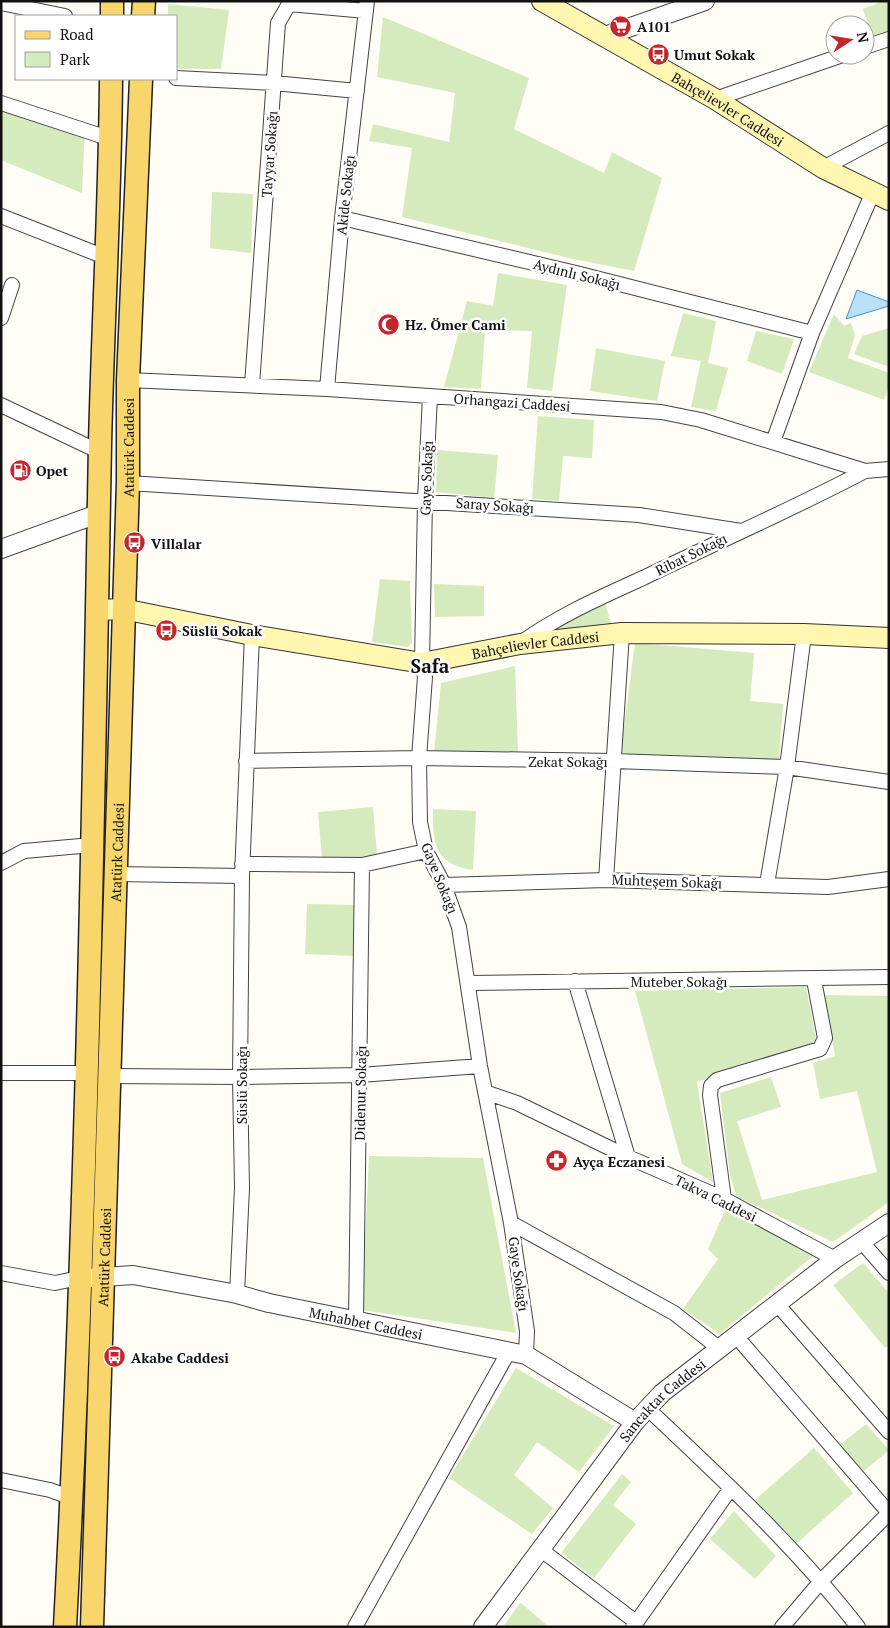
<svg xmlns="http://www.w3.org/2000/svg" width="890" height="1628" viewBox="0 0 890 1628" font-family="'PT Serif',serif">
<rect width="100%" height="100%" fill="#fffdf5"/>
<path fill="#d5ebbd" d="M883,1H889V33L873,38L863,9Z
M168,4L229,10L221,69H176V16H168Z
M383,17L529,78L514,129L604,173L612,152L662,178L634,271L573,259L402,217L412,148L369,141L373,124L449,142L455,93L377,77Z
M1,104L85,126L82,193L1,160Z
M212,192L253,194L251,253L210,248Z
M498,273L567,285L552,391L527,388L532,331L485,330L481,389L444,387L467,301L493,306Z
M683,313L716,321L708,363L728,368L716,411L691,407L701,361L671,356Z
M834,314L844,326L851,323L855,335L848,358L889,373V386L884,400L809,372Z
M889,328V367L854,354L862,336Z
M756,331L794,339L782,374L747,361Z
M596,348L665,361L657,401L590,391Z
M538,416L594,420L592,458L563,456L559,501L532,499Z
M437,450L498,455L494,498L436,492Z
M380,579L410,581L412,642L408,647L372,642Z
M434,584L484,586V616L435,617Z
M605,603L612,627L560,630L561,625Z
M635,643L754,653L750,701L783,704L779,760L620,757Z
M515,666L518,754L434,753L441,683Z
M373,807L377,855L350,860L322,859L318,812Z
M433,809L476,811L473,870C435,865 432,843 433,809Z
M307,904L355,905L354,956L305,954Z
M806,987L817,1043L697,1082L713,1182L682,1164L635,991Z
M824,995L889,996V1202L833,1242L736,1196L730,1175L720,1093L771,1077L781,1107L737,1121L762,1200L877,1172L857,1091L820,1099L813,1063L835,1056Z
M369,1156L483,1158L516,1333L362,1310Z
M726,1208L813,1256L720,1334L683,1309L718,1259L708,1249Z
M863,1263L889,1293V1345L885,1348L833,1285Z
M516,1368L614,1426L579,1472L537,1442L514,1475L553,1508L532,1534L449,1478Z
M866,1424L889,1450L864,1471L837,1447Z
M814,1448L853,1493L797,1543L755,1500Z
M622,1474L631,1482L613,1505L636,1524L594,1578L561,1553Z
M734,1511L776,1556L755,1579L710,1539Z
M520,1603H521L549,1627H503Z"/>
<path fill="#b9e0f7" stroke="#3f96cf" d="M857,290L889,302V306L846,319Z"/>
<g fill="none" stroke-linecap="round" stroke-linejoin="round">
<defs>
<path id="minor" d="M1,3L65,16
M865,47L889,39
M176,78L274,83L357,91
M715,99L843,55
M1,103L111,139
M823,168L889,133
M1,216L105,257
M342,218L576,273L812,333
M1,318L12,285
M128,380L327,389L661,412L701,420L865,471L889,469
M252,385L278,23L289,4L366,11
M327,389L342,218L367,1
M430,396L425,500L422,663L425,677L419,758L420,822L426,851L444,885L459,927L480,1066L511,1223L527,1331L526,1355
M1,405L100,452
M773,442L812,333L873,192
M128,483L639,515L741,531
M522,642C560,615 601,597 643,578C717,542 793,509 865,471
M246,761L419,758L614,761L787,767L889,782
M1,863L24,851L92,845
M242,864L362,865L426,851
M114,874L242,876
M606,880L622,633
M767,884L787,767L804,634
M444,885L606,880L828,887L889,879
M575,981L628,1157
M469,983L889,977
M1,1073H87
M109,1076L240,1077L360,1075L480,1066
M485,1092L517,1103L628,1157L724,1199L835,1259
M724,1199L710,1095L711,1086L717,1080L820,1049L825,1038L814,980
M511,1223L674,1313L720,1349
M861,1241L889,1273
M1,1273L55,1283L79,1278
M237,1294L242,1188L240,1077L242,876L252,635
M777,1304L889,1432
M356,1320L362,865
M736,1336L889,1513
M648,1409C721,1478 796,1547 858,1627
M1,1480L50,1490L72,1498
M540,1549L636,1622
M355,1627L509,1351
M633,1627L731,1488
M782,1627L822,1580L889,1513"/>
<g id="tertiary">
<path d="M605,36L705,1"/>
<path d="M1,549L100,513"/>
<path id="s1" d="M90,1278L133,1275L237,1294L269,1303L526,1355L635,1422"/>
<path id="s2" d="M483,1627L635,1422L662,1393L835,1259L889,1223"/>
</g>
<g id="secondary">
<path id="s3" d="M542,1L715,99L823,168L889,200"/>
<path id="s4" d="M98,610L123,609L252,635L422,663L520,644L622,633L804,634L889,638"/>
</g>
<g id="primary">
<path d="M112,16V1"/>
<path d="M143,16L144,1"/>
<path d="M65,1627C86,1233 93,839 100,444C103,322 110,201 111,79"/>
<path id="s5" d="M92,1627L128,483V380L141,79"/>
</g>
</defs>
<use href="#minor" stroke="#444" stroke-width="16"/>
<use href="#tertiary" stroke="#444" stroke-width="20"/>
<use href="#secondary" stroke="#333" stroke-width="22"/>
<use href="#primary" stroke="#222" stroke-width="25"/>
<use href="#minor" stroke="#fff" stroke-width="14"/>
<use href="#tertiary" stroke="#fff" stroke-width="18"/>
<use href="#secondary" stroke="#fff6b0" stroke-width="20"/>
<use href="#primary" stroke="#f9d66b" stroke-width="22"/>
</g>
<defs>
<symbol id="supermarket-disc" viewBox="-11 -11 22 22"><circle r="9.5" fill="#c4262e" stroke="#fff"/><path d="M-6-5.5h2.5l.6 2H6L4.5 2H-2.5L-4.4-4H-6ZM-1.5 3.2a1.3 1.3 0 1 0 .1 0ZM3 3.2a1.3 1.3 0 1 0 .1 0Z" fill="#fff"/></symbol>
<symbol id="bus-disc" viewBox="-11 -11 22 22"><circle r="9.5" fill="#c4262e" stroke="#fff"/><path d="M-5-6H5V4H4V6H2V4H-2V6H-4V4H-5ZM-3.5-4V0h7V-4ZM-3.5 1.2v1.5H-2V1.2ZM2 1.2v1.5H3.5V1.2Z" fill="#fff"/></symbol>
<symbol id="mosque-disc" viewBox="-11 -11 22 22"><circle r="9.5" fill="#c4262e" stroke="#fff"/><path d="M3.5-4.9A6 6 0 1 0 3.5 4.9A5 5 0 1 1 3.5-4.9Z" fill="#fff"/></symbol>
<symbol id="fuel-disc" viewBox="-11 -11 22 22"><circle r="9.5" fill="#c4262e" stroke="#fff"/><path d="M-5.5-6h7V0h2V4h1.3V-2.5L3-4.5l.8-.8L6-3V5H2.5V1h-1V6h-7ZM-4.2-4.7v3.2H.2V-4.7Z" fill="#fff"/></symbol>
<symbol id="pharmacy-disc" viewBox="-11 -11 22 22"><circle r="9.5" fill="#c4262e" stroke="#fff"/><path d="M-2-6h4v4h4v4h-4v4h-4v-4h-4v-4h4Z" fill="#fff"/></symbol>
</defs>
<g fill-rule="evenodd">
<use href="#supermarket-disc" x="608" y="14" width="25" height="25"/>
<use href="#bus-disc" x="646" y="42" width="25" height="25"/>
<use href="#mosque-disc" x="376" y="312" width="25" height="25"/>
<use href="#fuel-disc" x="8" y="458" width="25" height="25"/>
<use href="#bus-disc" x="122" y="530" width="25" height="25"/>
<use href="#bus-disc" x="154" y="618" width="25" height="25"/>
<use href="#pharmacy-disc" x="544" y="1148" width="25" height="25"/>
<use href="#bus-disc" x="102" y="1344" width="25" height="25"/>
</g>
<g text-anchor="middle" dominant-baseline="central" stroke-width="5" stroke-linejoin="round" paint-order="stroke">
<g font-size="14" font-weight="bold" fill="#111" stroke="#fff" text-anchor="start">
<text x="637" y="26">A101</text>
<text x="674" y="54">Umut Sokak</text>
<text x="405" y="324">Hz. Ömer Cami</text>
<text x="36" y="470">Opet</text>
<text x="151" y="543">Villalar</text>
<text x="182" y="630">Süslü Sokak</text>
<text x="573" y="1161">Ayça Eczanesi</text>
<text x="131" y="1357">Akabe Caddesi</text>
</g>
<g font-size="14" fill="#111" stroke="#fff">
<text stroke="none"><textPath href="#s3" startOffset="215">Bahçelievler Caddesi</textPath></text>
<text transform="translate(269 154) rotate(-86)">Tayyar Sokağı</text>
<text transform="translate(345 195) rotate(-84)">Akide Sokağı</text>
<text transform="translate(577 274) rotate(14)">Aydınlı Sokağı</text>
<text transform="translate(512 402) rotate(4)">Orhangazi Caddesi</text>
<text stroke="none"><textPath href="#s5" startOffset="1180">Atatürk Caddesi</textPath></text>
<text transform="translate(426 478) rotate(-88)">Gaye Sokağı</text>
<text transform="translate(495 505) rotate(4)">Saray Sokağı</text>
<text transform="translate(691 554) rotate(-26)">Ribat Sokağı</text>
<text stroke="none"><textPath href="#s4" startOffset="444">Bahçelievler Caddesi</textPath></text>
<text x="568" y="761">Zekat Sokağı</text>
<text stroke="none"><textPath href="#s5" startOffset="775">Atatürk Caddesi</textPath></text>
<text transform="translate(440 878) rotate(68)">Gaye Sokağı</text>
<text transform="translate(667 881) rotate(2)">Muhteşem Sokağı</text>
<text x="679" y="981">Muteber Sokağı</text>
<text transform="translate(241 1085) rotate(-90)">Süslü Sokağı</text>
<text transform="translate(360 1093) rotate(-89)">Didenur Sokağı</text>
<text transform="translate(716 1198) rotate(26)">Takva Caddesi</text>
<text stroke="none"><textPath href="#s5" startOffset="370">Atatürk Caddesi</textPath></text>
<text transform="translate(519 1274) rotate(82)">Gaye Sokağı</text>
<text stroke="none"><textPath href="#s1" startOffset="281">Muhabbet Caddesi</textPath></text>
<text stroke="none"><textPath href="#s2" startOffset="290">Sancaktar Caddesi</textPath></text>
</g>
<g font-size="19" font-weight="bold" fill="#111" stroke="#fff">
<text x="430" y="665">Safa</text>
</g>
</g>
<rect width="890" height="1628" fill="none" stroke="#111111" stroke-width="5"/>
<rect x="15" y="15" width="162" height="65" fill="#ffffff" stroke="#a0a0a0"/>
<rect x="25" y="31" width="25" height="8" fill="#f9d66b" stroke="#a0a0a0"/>
<text x="60" y="40" font-size="15" fill="#111111">Road</text>
<rect x="25" y="52" width="25" height="15" fill="#d5ebbd" stroke="#a0a0a0"/>
<text x="60" y="65" font-size="15" fill="#111111">Park</text>
<g transform="translate(850 40) rotate(78)"><circle r="24" fill="#ffffff" stroke="#a0a0a0"/>
<path d="M0-4L9 19L0 12L-9 19Z" fill="#c4262e"/>
<text y="-8" font-size="14" font-weight="bold" text-anchor="middle" fill="#111111">N</text>
</g>
</svg>
